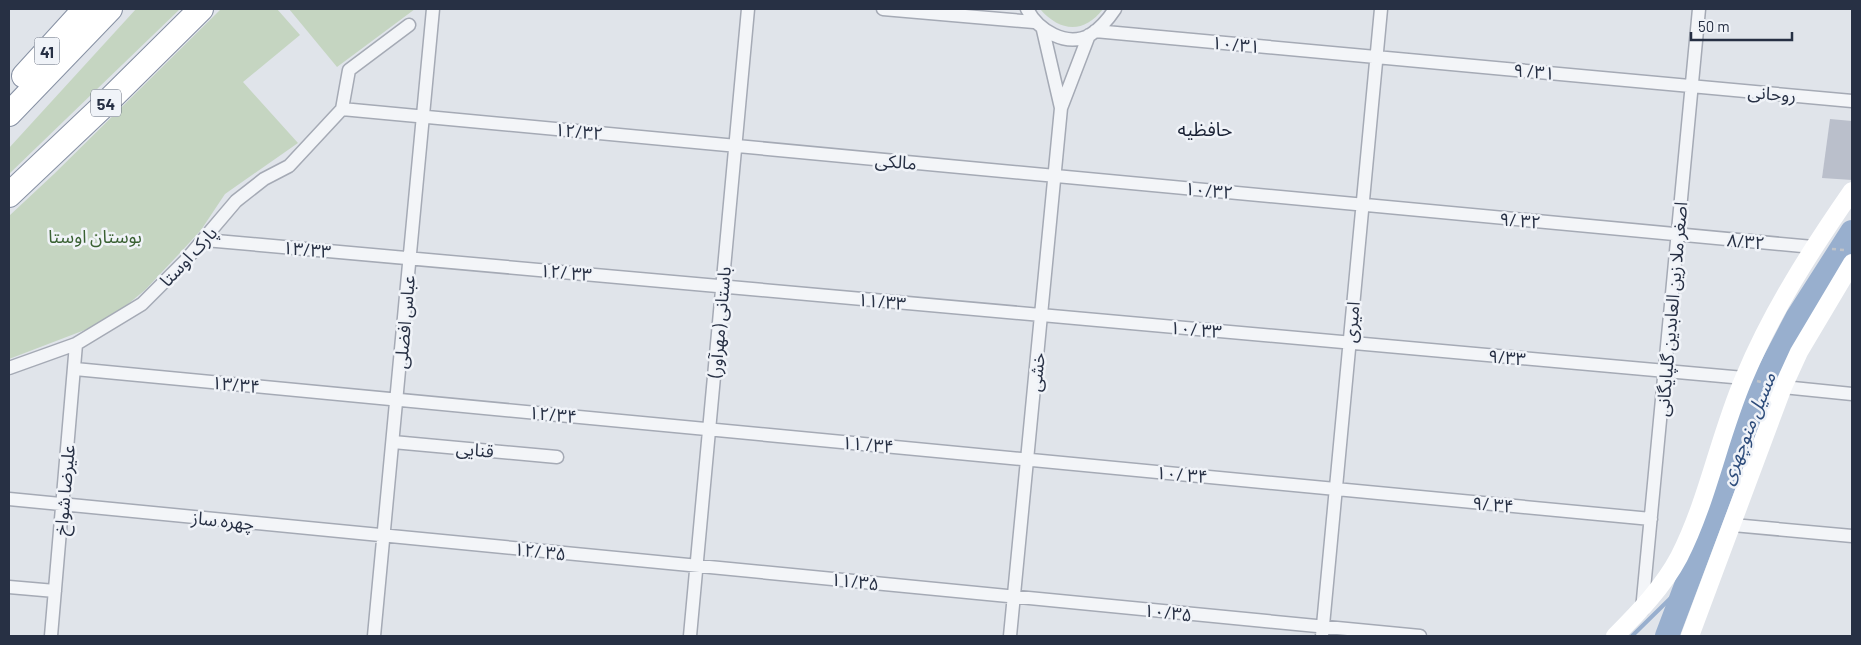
<svg xmlns="http://www.w3.org/2000/svg" width="1861" height="645" viewBox="0 0 1861 645" font-family="Barlow,'Noto Sans Arabic',sans-serif">
<rect width="100%" height="100%" fill="#e0e4ea"/>
<path fill="#c5d5c1" d="M136,9H180L9,174V148Z
M221,9H277L300,35L243,82L298,143L225,194L201,230L179,254L145,290L116,314L90,328L9,359V216L54,174Z
M289,9H415L337,67Z
M1040,9H1103C1084,34 1060,32 1040,9Z"/>
<g fill="none" stroke-linecap="round" stroke-linejoin="round">
<path stroke="#98afce" stroke-width="4" d="M1632,636L1685,584"/>
<path stroke="#98afce" stroke-width="24" d="M1667,636L1761,387L1797,318L1852,232"/>
</g>
<path fill="#babfcb" d="M1830,119L1852,121V180L1822,178Z"/>
<g fill="none" stroke-linecap="round" stroke-linejoin="round">
<defs>
<path id="street" d="M883,9L1034,22
M1027,9C1038,30 1066,48 1090,35C1100,29 1109,18 1115,9
M1043,30L1061,108
M1095,31L1852,101
M342,109L1813,247
M342,109L349,70L409,25
M205,240L1744,378
M9,368L76,344L142,304L185,261L236,201L264,179L289,166L342,109
M75,369L1651,519
M1783,387L1852,394
M393,442L557,457
M9,499L1420,636
M1733,525L1852,536
M9,587L55,591
M1642,610L1699,9
M51,636L76,344
M374,636L433,9
M690,636L748,9
M1010,636L1061,108L1089,35
M1322,636L1381,9"/>
<path id="highway" d="M24,76L85,9
M9,114L110,9
M9,195L102,107L201,9"/>
</defs>
<use href="#street" stroke="#a5aab5" stroke-width="15"/>
<use href="#highway" stroke="#8690a3" stroke-width="26"/>
<path stroke="#bec2c9" stroke-width="2.5" stroke-dasharray="4 4" stroke-linecap="butt" d="M1832,249L1844,250
M1757,381L1769,384"/>
<use href="#street" stroke="#f3f5f8" stroke-width="12"/>
<path stroke="#fff" stroke-width="18" d="M1615,636C1639,612 1663,587 1679,557C1708,500 1719,436 1744,378C1772,311 1811,250 1852,191
M1690,636L1783,387L1799,352L1852,263"/>
<use href="#highway" stroke="#fff" stroke-width="24"/>
</g>
<g text-anchor="middle" dominant-baseline="central" stroke-width="5" stroke-linejoin="round" paint-order="stroke">
<g fill="#f0f3f8" stroke="#636a7a" stroke-width="1">
<rect x="34.5" y="37.5" width="25" height="27" rx="4"/>
<rect x="91" y="89.5" width="30" height="27" rx="4"/>
</g>
<g font-size="16" font-weight="bold" fill="#273044">
<text x="47" y="51">41</text>
<text x="106" y="103">54</text>
</g>
<g font-size="18" fill="#273044" stroke="#f0f3f8">
<text transform="translate(1236 44) rotate(5)">۱۰/۳۱</text>
<text transform="translate(1534 71) rotate(5)">۹ /۳۱</text>
<text transform="translate(1772 93) rotate(5)">روحانی</text>
<text transform="translate(579 131) rotate(5)">۱۲/۳۲</text>
<text transform="translate(896 161) rotate(5)">مالکی</text>
<text transform="translate(1209 190) rotate(5)">۱۰/۳۲</text>
<text transform="translate(1520 220) rotate(5)">۹/ ۳۲</text>
<text transform="translate(1746 241) rotate(5)">۸/۳۲</text>
<text transform="translate(307 249) rotate(5)">۱۳/۳۳</text>
<text transform="translate(188 256) rotate(-47)">پارک اوستا</text>
<text transform="translate(566 272) rotate(5)">۱۲/ ۳۳</text>
<text transform="translate(882 301) rotate(5)">۱۱/۳۳</text>
<text transform="translate(1671 309) rotate(-85)">اصغر ملا زین العابدین گلپایگانی</text>
<text transform="translate(404 322) rotate(-85)">عباس افضلی</text>
<text transform="translate(719 322) rotate(-85)">باستانی (مهرآور)</text>
<text transform="translate(1351 322) rotate(-85)">امیری</text>
<text transform="translate(1196 329) rotate(5)">۱۰/ ۳۳</text>
<text transform="translate(1507 357) rotate(5)">۹/۳۳</text>
<text transform="translate(1036 372) rotate(-84)">خشی</text>
<text transform="translate(236 384) rotate(5)">۱۳/۳۴</text>
<text transform="translate(553 414) rotate(5)">۱۲/۳۴</text>
<text transform="translate(868 444) rotate(5)">۱۱ /۳۴</text>
<text transform="translate(475 449) rotate(5)">قنایی</text>
<text transform="translate(1182 474) rotate(5)">۱۰/ ۳۴</text>
<text transform="translate(64 490) rotate(-85)">علیرضا شواخ</text>
<text transform="translate(1493 504) rotate(5)">۹/ ۳۴</text>
<text transform="translate(223 520) rotate(6)">چهره ساز</text>
<text transform="translate(540 551) rotate(6)">۱۲/ ۳۵</text>
<text transform="translate(855 581) rotate(6)">۱۱/۳۵</text>
<text transform="translate(1168 612) rotate(6)">۱۰/۳۵</text>
</g>
<g font-size="18" fill="#3a6133" stroke="#f0f3f8">
<text x="95" y="236">بوستان اوستا</text>
</g>
<g font-size="19" fill="#192134" stroke="#f0f3f8">
<text x="1205" y="128">حافظیه</text>
</g>
<g font-size="19" font-style="italic" fill="#2d4c7b" stroke="#f0f3f8">
<text transform="translate(1747 428) rotate(-68)">مسیل منوچهری</text>
</g>
</g>
<rect width="1861" height="645" fill="none" stroke="#273044" stroke-width="20"/>
<path d="M1691 32v8h101v-8" fill="none" stroke="#273044" stroke-width="2.5"/>
<text x="1698" y="32" font-size="15" fill="#273044" stroke="#f0f3f8" stroke-width="4" paint-order="stroke">50 m</text>
</svg>
